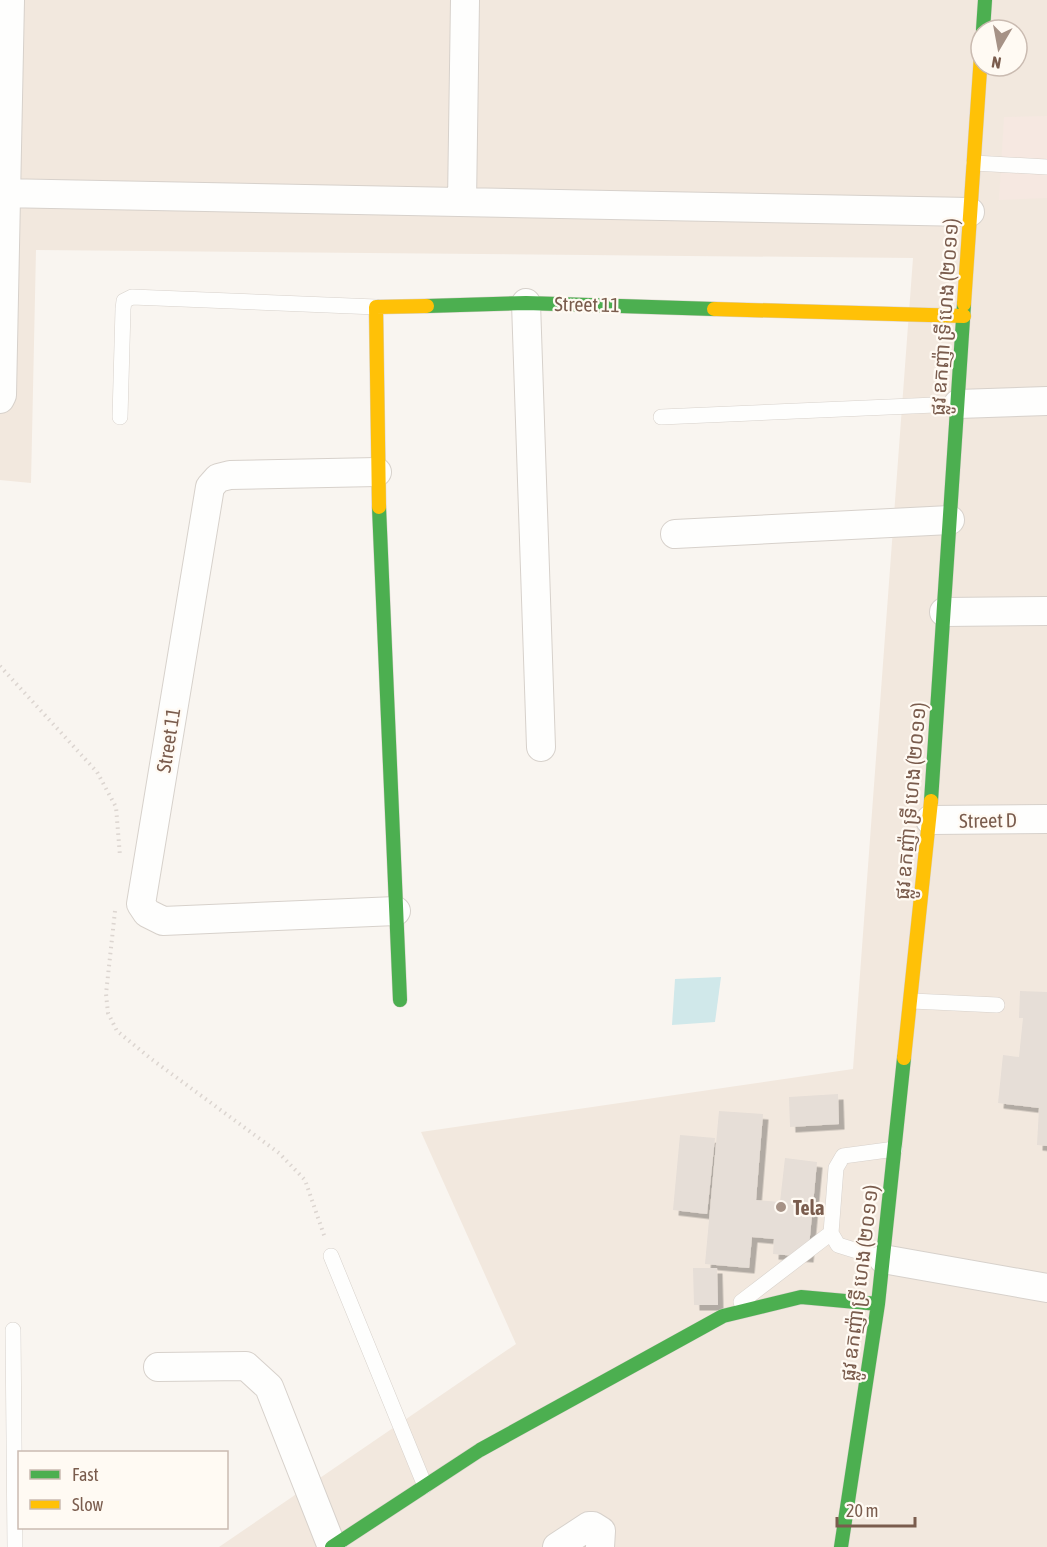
<svg xmlns="http://www.w3.org/2000/svg" width="1047" height="1547" viewBox="0 0 1047 1547" font-family="'Asap Condensed','Noto Sans Khmer',sans-serif">
<defs>
<filter id="shadow"><feDropShadow dx="5.5" dy="5.5" stdDeviation="0" flood-color="#0004"/></filter>
</defs>
<rect width="100%" height="100%" fill="#f9f5f0"/>
<path fill="#f2e8de" fill-rule="evenodd" d="M0,0H1047V1547H219L516,1344L421,1132L853,1069L913,258L36,250L31,483L0,480ZM981,30H1017V66H981Z"/>
<path fill="#f6e8e1" d="M1047,116V198L999,200L1004,117Z"/>
<path fill="#d0e8ea" d="M721,977L715,1022L672,1025L675,979Z"/>
<path fill="#e6ded7" filter="url(#shadow)" d="M1020,991L1047,992V1146L1037,1145L1039,1108L998,1103L1003,1055L1019,1057L1023,1018H1019Z
M838,1094L839,1124L790,1127L789,1097Z
M719,1111L763,1114L756,1200L780,1202L785,1158L817,1162L808,1257L773,1254L774,1239L752,1237L749,1268L705,1264Z
M680,1135L715,1138L707,1214L673,1210Z
M693,1268H717L718,1305H694Z"/>
<g fill="none" stroke-linecap="round" stroke-linejoin="round">
<defs>
<path id="lane" d="M974,163L1047,167
M120,417L123,309L124,301L132,297L376,307
M661,417L958,404
M912,1001L997,1005
M331,1256L425,1486
M883,1259L838,1245L831,1233L836,1168L843,1156L895,1149
M741,1302L831,1233
M13,1330L15,1547"/>
<path id="street" d="M0,193L970,212
M462,202L465,0
M526,303L541,747
M0,399L2,395L10,0
M958,404L1047,401
M377,472L230,475L218,478L210,487L141,904L147,913L163,921L396,911
M675,534L950,520
M944,612L1047,611
M930,820L1047,819
M883,1259L1047,1288
M158,1367L246,1366L269,1387L332,1547
M557,1547L589,1526H593L601,1531L600,1547"/>
<path id="fast" d="M983,30L985,0
M427,306L526,303L714,309
M379,507L400,1000
M931,801L964,304
M332,1547L480,1450L723,1316L801,1297L878,1304
M841,1547L878,1304L904,1058"/>
<path id="slow" d="M964,304L981,55
M714,309L964,316
M379,507L376,307L427,306
M904,1058L931,801"/>
</defs>
<use href="#lane" stroke="#d7d1cb" stroke-width="16"/>
<use href="#street" stroke="#d7d1cb" stroke-width="30"/>
<use href="#fast" stroke="#d9d2cb" stroke-width="15"/>
<use href="#slow" stroke="#d9d2cb" stroke-width="15"/>
<path stroke="#dcd5d0" stroke-width="4" stroke-dasharray="1.5 4.5" stroke-linecap="butt" d="M0,666L97,772L116,807L120,856
M115,911L106,994L108,1013L117,1031L150,1058L279,1153L305,1180L325,1238"/>
<use href="#lane" stroke="#fefefd" stroke-width="15"/>
<use href="#street" stroke="#fefefd" stroke-width="28"/>
<use href="#fast" stroke="#4caf50" stroke-width="14"/>
<use href="#slow" stroke="#ffc107" stroke-width="14"/>
</g>
<circle fill="#a69286" stroke="#fffaf3" stroke-width="2" cx="781" cy="1207" r="6"/>
<g text-anchor="middle" dominant-baseline="central" stroke-width="4.5" stroke-linejoin="round" paint-order="stroke">
<g font-size="20" fill="#7a5c4d" stroke="#fffaf3">
<text transform="translate(587 304) rotate(1)">Street 11</text>
<text transform="translate(944 317) rotate(-86)">ផ្លូវ ឧកញ៉ា ទ្រី ហេង (២០១១)</text>
<text transform="translate(168 740) rotate(-81)">Street 11</text>
<text transform="translate(910 801) rotate(-85)">ផ្លូវ ឧកញ៉ា ទ្រី ហេង (២០១១)</text>
<text transform="translate(988 820) rotate(-1)">Street D</text>
<text transform="translate(859 1283) rotate(-83)">ផ្លូវ ឧកញ៉ា ទ្រី ហេង (២០១១)</text>
</g>
<g font-size="20" font-weight="bold" fill="#7a5c4d" stroke="#fffaf3" text-anchor="start">
<text x="793" y="1207">Tela</text>
</g>
</g>
<rect x="18" y="1451" width="210" height="78" fill="#fffaf3" stroke="#cabbb1" stroke-width="1.5"/>
<rect x="30" y="1470" width="30" height="9" fill="#4caf50" stroke="#cabbb1" stroke-width="1.5"/>
<text x="72" y="1481" font-size="18" fill="#7a5c4d">Fast</text>
<rect x="30" y="1500" width="30" height="9" fill="#ffc107" stroke="#cabbb1" stroke-width="1.5"/>
<text x="72" y="1511" font-size="18" fill="#7a5c4d">Slow</text>
<g transform="translate(999 48) rotate(190)"><circle r="28" fill="#fffaf3" stroke="#cabbb1" stroke-width="1.5"/>
<path d="M0-4.5L10 22L0 15L-10 22Z" fill="#a69286"/>
<text y="-9" font-size="16" font-weight="bold" text-anchor="middle" fill="#7a5c4d">N</text>
</g>
<path d="M837 1517v9h78v-9" fill="none" stroke="#7a5c4d" stroke-width="3"/>
<text x="846" y="1517" font-size="18" fill="#7a5c4d" stroke="#fffaf3" stroke-width="4.5" paint-order="stroke">20 m</text>
</svg>
